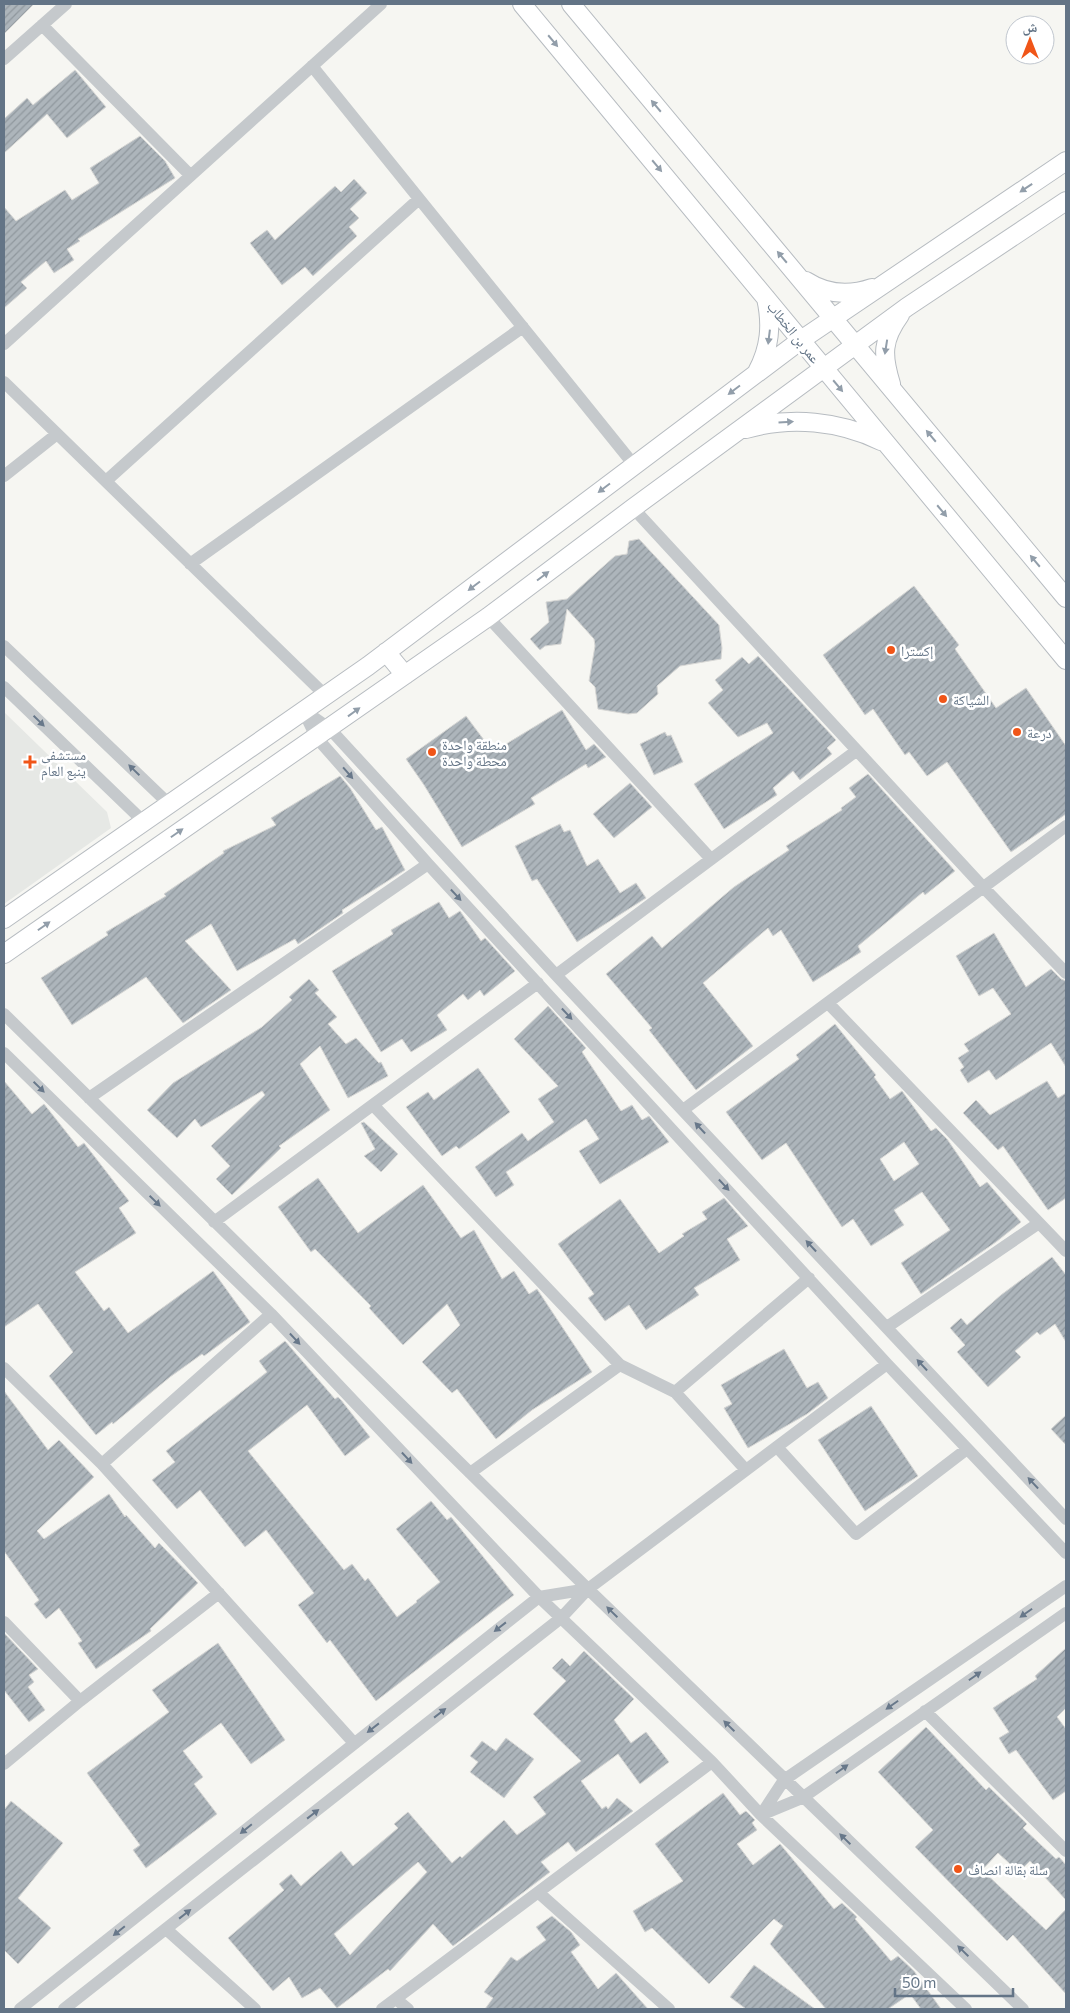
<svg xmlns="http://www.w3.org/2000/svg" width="1070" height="2013" viewBox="0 0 1070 2013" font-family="Commissioner,'Noto Naskh Arabic',sans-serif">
<defs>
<pattern id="building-hatch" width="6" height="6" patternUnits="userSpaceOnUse" patternTransform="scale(1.25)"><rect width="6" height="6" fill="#adb5bb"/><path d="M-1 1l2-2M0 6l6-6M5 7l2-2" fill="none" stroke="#90989e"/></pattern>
</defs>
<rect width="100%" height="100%" fill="#f6f6f2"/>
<path fill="#e6e8e5" d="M4,712L107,812L111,828L4,904Z"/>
<path fill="url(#building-hatch)" stroke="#d7d7d5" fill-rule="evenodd" d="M4,4H34L4,34Z
M75,70L106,107L67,138L47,114L4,153V119L27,98L33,105Z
M140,136L165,161L175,178L78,239L80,241L67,249L74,260L54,273L46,261L21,282L27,288L4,308V207L16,221L65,190L72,200L99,183L90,168Z
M354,179L367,193L350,209L359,218L349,227L357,236L313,276L305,267L282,285L250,243L267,230L275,240L335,186L341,192Z
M639,539L719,625L722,648L721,659L680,666L657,686L658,694L637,713L628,714L598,709L595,687L589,681L595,646L594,639L567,609L561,644L545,646L540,650L530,639L549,622L546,602L567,599L615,556L627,554L629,541Z
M914,586L959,645L955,649L996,708L1026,688L1066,746V814L1011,852L947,762L927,776L909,752L905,755L873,709L865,715L823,655Z
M758,656L836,740L827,748L832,754L800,780L793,771L773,788L777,795L724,829L694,784L773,733L767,723L738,737L708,703L723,690L715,680L742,657L749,664Z
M562,710L586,750L594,744L606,757L588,768L586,764L531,798L535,804L462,847L424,785L406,759L466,716L493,752Z
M665,732L667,736L671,735L683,762L654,775L640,744Z
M868,774L955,871L925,895L923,892L858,946L861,952L813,982L781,930L773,936L768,928L703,983L753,1046L696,1090L649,1030L652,1028L606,974L652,936L662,948L734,887L789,850L786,846L842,810L841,808L856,797L849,788Z
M340,776L350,788L376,830L382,827L405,870L342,910L343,913L298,944L295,939L237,971L211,924L185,941L231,990L183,1023L146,977L72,1025L41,978L108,935L106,932L166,896L164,894L224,853L223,851L276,825L271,818Z
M630,783L652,807L614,838L593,814Z
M560,824L564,832L570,830L587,866L598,859L620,893L636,883L646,898L577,942L537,879L532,881L515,846Z
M439,902L449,918L460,911L481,941L485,938L515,971L484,996L480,990L468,1000L463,994L437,1015L447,1030L411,1052L402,1039L381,1052L332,971L393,934L391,930Z
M994,933L1026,987L1051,969L1061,979L1066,981V1067L1051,1043L996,1080L989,1070L968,1083L960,1070L964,1067L958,1058L969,1051L964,1044L1011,1014L993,988L979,996L956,956Z
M309,979L319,990L315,993L337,1017L328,1024L346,1044L356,1038L379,1063L381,1062L388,1076L348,1098L320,1046L300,1064L330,1110L279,1146L281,1148L232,1195L216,1179L230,1166L211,1146L265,1095L262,1091L201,1127L195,1119L177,1138L147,1110L173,1083L262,1027L292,1000L289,997Z
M548,1006L586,1048L582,1052L621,1111L632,1105L642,1120L649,1116L669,1142L600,1184L579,1151L599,1139L586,1119L506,1172L514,1185L496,1197L475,1167L522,1133L528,1141L554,1122L538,1099L558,1086L514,1039Z
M835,1024L876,1075L874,1077L890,1099L902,1091L931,1131L936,1128L947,1139L980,1187L987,1182L1021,1222L996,1242L921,1294L901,1263L950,1230L922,1192L894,1210L904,1225L871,1246L853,1219L842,1227L786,1143L762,1160L726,1112L799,1059L796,1055ZM904,1142L919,1164L894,1181L880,1159Z
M478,1068L510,1112L459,1149L456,1146L442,1156L406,1107L428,1092L434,1100Z
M4,1081L32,1114L44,1104L78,1147L84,1143L129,1201L119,1208L136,1233L75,1272L104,1311L109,1307L128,1333L213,1271L250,1322L204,1356L202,1354L170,1377L113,1424L112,1422L96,1435L49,1376L73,1352L38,1304L4,1327Z
M1047,1081L1058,1098L1066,1093V1198L1048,1210L1003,1146L998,1150L963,1113L976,1100L990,1115Z
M364,1122L398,1154L381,1172L364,1156L375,1149L361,1123Z
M318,1178L358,1233L423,1185L461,1238L474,1230L502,1279L514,1271L529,1294L537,1289L592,1372L532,1410L496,1439L457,1389L452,1393L422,1362L460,1325L447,1304L403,1345L369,1308L371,1306L315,1249L311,1252L278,1207Z
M724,1198L748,1226L727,1239L740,1260L694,1288L699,1295L646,1330L629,1305L605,1321L588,1298L594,1294L558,1244L620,1199L659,1253L684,1236L682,1234L707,1219L702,1212Z
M1052,1257L1066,1275V1342L1055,1324L1040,1335L1037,1332L1015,1351L1021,1357L988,1387L957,1352L965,1345L950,1328L961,1318L967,1325L1001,1295Z
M285,1341L335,1399L338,1397L341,1400L370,1437L345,1456L307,1405L248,1451L344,1570L352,1564L365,1581L368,1578L397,1617L417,1602L416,1601L440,1582L396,1529L431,1501L447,1520L451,1517L514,1595L376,1701L330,1640L327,1643L298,1605L314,1593L266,1530L245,1547L200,1490L177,1509L152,1480L175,1462L166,1451L267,1372L259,1361Z
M784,1349L807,1388L818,1382L828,1398L807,1414L748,1448L724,1408L732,1404L721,1385Z
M4,1391L48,1450L59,1440L94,1477L37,1531L44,1539L109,1494L125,1517L126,1515L155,1548L159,1543L198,1583L150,1629L151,1631L96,1669L78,1643L82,1641L59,1608L46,1619L34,1604L39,1600L4,1551Z
M871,1406L918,1476L865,1511L818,1440Z
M1066,1415V1445L1051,1429Z
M4,1633L38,1669L29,1675L34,1682L28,1687L45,1710L29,1722L4,1690Z
M218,1643L285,1740L251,1764L221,1723L183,1751L203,1777L194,1784L217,1814L146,1868L133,1850L140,1845L87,1773L169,1712L152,1690Z
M1066,1648V1708L1057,1717L1066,1729V1791L1053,1800L1016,1750L1009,1754L999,1738L1009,1732L993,1708L1037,1679L1035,1676Z
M584,1651L634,1699L614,1720L631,1743L646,1732L669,1762L640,1784L618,1754L581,1781L602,1809L606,1806L608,1809L617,1798L633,1811L576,1852L568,1842L541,1862L550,1872L453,1946L433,1924L390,1971L388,1969L337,2008L320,1988L302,1998L289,1977L273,1991L228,1938L284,1890L279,1884L291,1874L301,1886L341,1851L353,1866L398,1828L394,1824L408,1812L452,1863L460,1856L462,1858L504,1820L517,1835L546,1814L533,1797L581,1761L533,1714L566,1681L552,1668L562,1658L570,1666ZM418,1862L427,1872L350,1955L334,1934Z
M926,1727L986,1790L989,1787L1027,1824L1023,1828L1056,1859L1059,1857L1066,1865V1900L1030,1861L1019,1872L998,1853L982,1870L1046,1930L1066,1909V1994L1013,1935L1007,1941L915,1847L933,1830L878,1772Z
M506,1738L534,1759L504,1798L470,1772L478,1762L470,1756L482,1741L496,1751Z
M723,1793L740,1815L746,1811L755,1820L752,1823L757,1830L737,1844L753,1865L780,1844L834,1909L842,1903L857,1917L855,1919L891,1961L898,1956L914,1971L941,2009H921L910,1994L888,2009H826L770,1944L783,1926L774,1919L709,1984L652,1928L645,1932L633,1911L683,1881L655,1844Z
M11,1801L63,1843L18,1898L51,1928L18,1964L4,1950V1810Z
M552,1916L571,1932L580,1945L571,1952L598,1989L616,1973L648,2009H485L493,1998L484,1992L511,1957L517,1961L546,1940L536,1927Z
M754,1965L815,2009H746L730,1997Z"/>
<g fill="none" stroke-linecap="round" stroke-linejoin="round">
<defs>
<path id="secondary" d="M522,4L1066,660
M571,4L1066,598
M806,281C826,294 849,296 872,288
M757,372C770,348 772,325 766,298
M891,384C882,355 882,340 900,315
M746,429C791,416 839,421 881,441
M386,652L405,675
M4,919L368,666L801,340L1066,161
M4,954L488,617L633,508L907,307L1066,201"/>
</defs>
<use href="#secondary" stroke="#b7bcc1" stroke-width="20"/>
<path stroke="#c5c9cc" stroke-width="12" d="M42,25L190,175
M4,59L66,4
M312,66L634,465
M4,344L381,4
M4,382L325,695
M4,476L57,434
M106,481L419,199
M633,508L983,887L1066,973
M190,564L523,327
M488,617L711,859
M4,646L169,804
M4,687L144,822
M303,710L316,737L428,864L887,1364L1066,1553
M303,710L330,729L556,975L1066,1519
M556,975L856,751
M828,1003L1066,1251
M4,1014L588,1589L1023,2009
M4,1053L271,1314L539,1597L712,1762L761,1815L966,2009
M89,1098L428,864
M374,1106L620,1365L470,1473
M683,1110L1066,826
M214,1222L538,983
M887,1327L1039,1223
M620,1365L675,1392L746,1470
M4,1368L102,1464L354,1743
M675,1392L809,1278
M777,1447L856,1534L967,1449
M102,1464L271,1314
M4,1622L80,1701
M925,1711L1066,1851
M4,1764L80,1701L219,1593
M761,1815L784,1780L1066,1586
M761,1815L802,1798L1066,1613
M539,1893L669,2009
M166,1929L255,2009
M396,1999L408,2009
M20,2009L539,1597L588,1589
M64,2009L561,1618L588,1589L887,1364
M382,2009L712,1762"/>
<use href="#secondary" stroke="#fff" stroke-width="18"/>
</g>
<defs><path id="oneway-solid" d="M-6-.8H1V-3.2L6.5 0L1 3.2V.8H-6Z" transform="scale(1.25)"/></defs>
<g fill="#929eaa">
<use href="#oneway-solid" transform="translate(553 41) rotate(50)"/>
<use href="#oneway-solid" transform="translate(656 106) rotate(-130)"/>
<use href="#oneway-solid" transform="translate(657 166) rotate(50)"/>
<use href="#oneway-solid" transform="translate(1026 188) rotate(146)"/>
<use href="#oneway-solid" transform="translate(782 257) rotate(-130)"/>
<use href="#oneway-solid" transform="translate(769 337) rotate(97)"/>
<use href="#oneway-solid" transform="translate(886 347) rotate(99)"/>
<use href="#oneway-solid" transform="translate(838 386) rotate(50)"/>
<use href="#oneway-solid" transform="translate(734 390) rotate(143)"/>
<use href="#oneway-solid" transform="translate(786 422) rotate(-4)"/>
<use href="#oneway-solid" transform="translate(931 436) rotate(-130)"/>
<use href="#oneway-solid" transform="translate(604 488) rotate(143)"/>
<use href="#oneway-solid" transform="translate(942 511) rotate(50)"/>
<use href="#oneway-solid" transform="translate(1035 561) rotate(-130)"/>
<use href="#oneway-solid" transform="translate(543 576) rotate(-37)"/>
<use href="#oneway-solid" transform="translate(474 586) rotate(143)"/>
<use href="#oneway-solid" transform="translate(354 712) rotate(-36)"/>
<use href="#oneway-solid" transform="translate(177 833) rotate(-35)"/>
<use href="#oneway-solid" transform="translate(44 926) rotate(-35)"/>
</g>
<g fill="#68788a">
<use href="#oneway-solid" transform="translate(39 721) rotate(44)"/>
<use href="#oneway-solid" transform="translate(134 770) rotate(-136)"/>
<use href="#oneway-solid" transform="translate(348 773) rotate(49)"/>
<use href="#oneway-solid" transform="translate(456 895) rotate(47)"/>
<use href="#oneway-solid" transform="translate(567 1014) rotate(47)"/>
<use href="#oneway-solid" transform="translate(39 1087) rotate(44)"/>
<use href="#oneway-solid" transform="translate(700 1128) rotate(-133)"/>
<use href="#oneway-solid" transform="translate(724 1185) rotate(47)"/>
<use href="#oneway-solid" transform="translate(155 1201) rotate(44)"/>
<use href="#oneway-solid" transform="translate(811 1246) rotate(-133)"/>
<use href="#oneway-solid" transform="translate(295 1339) rotate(47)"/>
<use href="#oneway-solid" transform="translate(922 1365) rotate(-133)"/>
<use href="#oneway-solid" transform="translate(407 1458) rotate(47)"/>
<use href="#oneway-solid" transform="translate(1033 1483) rotate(-133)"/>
<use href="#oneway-solid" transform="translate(612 1612) rotate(-136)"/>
<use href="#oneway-solid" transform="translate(1026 1613) rotate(145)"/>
<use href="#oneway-solid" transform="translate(500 1627) rotate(142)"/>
<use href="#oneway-solid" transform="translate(975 1676) rotate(-35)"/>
<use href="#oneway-solid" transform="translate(892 1705) rotate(145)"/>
<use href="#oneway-solid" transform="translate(440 1713) rotate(-38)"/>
<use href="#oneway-solid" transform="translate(729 1726) rotate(-136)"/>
<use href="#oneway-solid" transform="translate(373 1728) rotate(142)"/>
<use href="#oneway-solid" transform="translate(842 1769) rotate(-35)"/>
<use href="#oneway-solid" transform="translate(313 1814) rotate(-38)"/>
<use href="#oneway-solid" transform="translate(246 1829) rotate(141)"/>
<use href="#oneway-solid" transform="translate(845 1839) rotate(-136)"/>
<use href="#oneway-solid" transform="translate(185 1914) rotate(-38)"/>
<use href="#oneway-solid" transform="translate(119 1931) rotate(141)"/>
<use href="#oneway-solid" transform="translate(963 1951) rotate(-136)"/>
</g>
<g fill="#f05518" stroke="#fff" stroke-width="2">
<circle cx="891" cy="650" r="5"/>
<circle cx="943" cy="699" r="5"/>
<circle cx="1017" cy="732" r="5"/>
<circle cx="432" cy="752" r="5"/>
<path d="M27.5 754.5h5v5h5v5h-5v5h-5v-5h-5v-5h5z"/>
<circle cx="958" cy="1869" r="5"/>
</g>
<g text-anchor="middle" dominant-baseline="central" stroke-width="5" stroke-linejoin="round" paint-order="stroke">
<g font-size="14" fill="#637486" stroke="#fff">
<text transform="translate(794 332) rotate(51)">عمر بن الخطاب</text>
</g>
<g font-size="14" fill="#637486" stroke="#fff" text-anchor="start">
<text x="901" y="650">إكسترا</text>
<text x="953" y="699">الشياكة</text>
<text x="1027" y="732">درعة</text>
<text x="442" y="744">منطقة واحدة<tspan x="442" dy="16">محطة واحدة</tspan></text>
<text x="41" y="754">مستشفى<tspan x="41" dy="16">ينبع العام</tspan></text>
<text x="968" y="1869">سلة بقالة انصاف</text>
</g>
</g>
<rect width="1070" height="2013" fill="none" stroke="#637486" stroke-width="10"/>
<g transform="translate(1030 40)"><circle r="24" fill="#ffffff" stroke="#c1c7cf"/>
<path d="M0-4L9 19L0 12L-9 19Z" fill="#f05518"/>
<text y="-8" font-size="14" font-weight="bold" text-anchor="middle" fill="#637486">ش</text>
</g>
<path d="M895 1988v8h118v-8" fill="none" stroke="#637486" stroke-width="2.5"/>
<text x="902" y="1988" font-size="15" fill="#637486" stroke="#ffffff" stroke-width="4" paint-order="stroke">50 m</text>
</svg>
